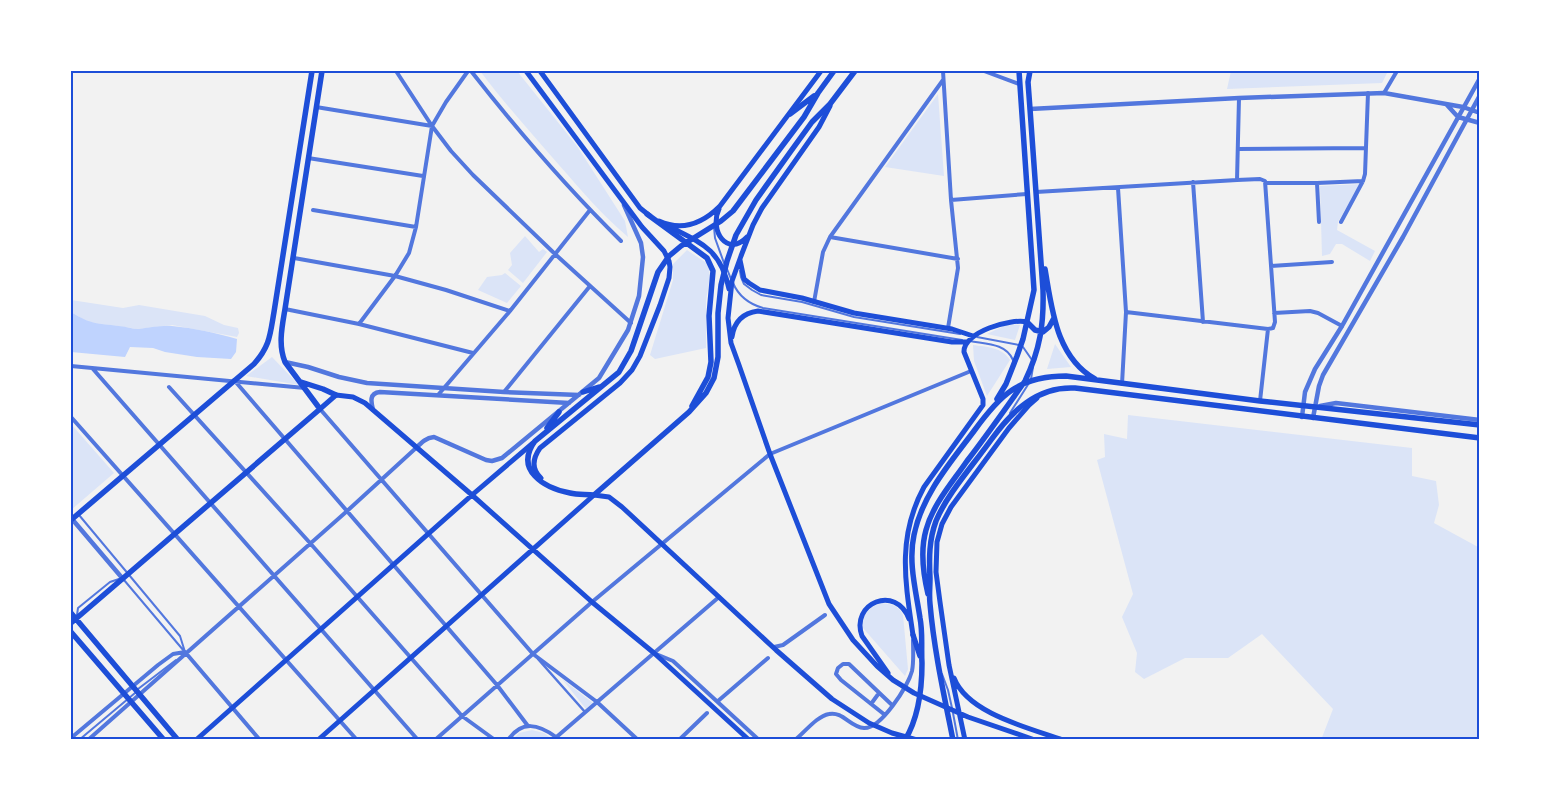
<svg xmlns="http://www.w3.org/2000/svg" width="1551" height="811" viewBox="0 0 1551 811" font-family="Mulish,sans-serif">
<rect width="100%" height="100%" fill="#f2f2f2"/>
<path fill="#dbe4f7" d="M480,71H517L577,146L625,221L628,237C602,215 581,190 559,165C532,134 505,104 480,71Z
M1231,71H1388L1382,83L1227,89Z
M938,94L944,176L885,167Z
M1360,184L1338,222L1337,230L1375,251L1370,261L1342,244H1336L1330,254L1322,256L1320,186Z
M525,236L539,252L543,249L547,252L523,283L508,270L512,265L510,253Z
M687,250L708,264L710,276L706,301V348L655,359L650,355L673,280V264Z
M505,273L521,286L507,303L478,290L487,277L502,275Z
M71,300L123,308L139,305L205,316L224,325L238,328L239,333L237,337L172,325L137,329L119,326L101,325L86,321L71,312Z
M1008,324L1020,325L1015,340L987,334Z
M1055,344L1071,367L1047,369Z
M973,345C987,347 1002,347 1010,360L987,396L974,361Z
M272,357L299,385L246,376Z
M1128,415L1412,448V476L1436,481L1439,505L1434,523L1478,547L1480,545V740H1321L1333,709L1262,634L1228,658H1185L1144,679L1135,672L1137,653L1122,617L1133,594L1097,460L1105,457L1104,434L1127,439Z
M71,424L114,473L71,510Z
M882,603C891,604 899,605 903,615L908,669L905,676L863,628C862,614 869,607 882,603Z
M562,679L593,703L586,709Z
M532,730L544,733L552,739L512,740L519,733Z"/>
<path fill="#bfd3fe" d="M71,312C92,325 96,323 119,326C125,326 131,329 138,329C149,328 160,325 172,326C194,328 216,333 237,339L236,352L231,359L197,357L165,352L153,348L130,347L125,357L71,352Z"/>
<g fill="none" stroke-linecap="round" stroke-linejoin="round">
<path stroke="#5277de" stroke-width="2" d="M714,227L715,238L724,263
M727,269L731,279
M740,271L741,277L744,284L752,290L761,295L802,302L854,317L960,334
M733,283C739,297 749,304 763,308L962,340
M977,337L1019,345
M970,341C985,344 1006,343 1013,360
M1023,347L1032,360
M1031,379L1033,367
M1010,413L1029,383
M79,515L180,636L185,652
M124,580L184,651
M77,615L78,608L110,582L119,579
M942,674L948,690L952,708
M138,689L176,660
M953,713L958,740
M79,740L135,693"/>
<path stroke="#5277de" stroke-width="2.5" d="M538,659L585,712"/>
<path stroke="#5277de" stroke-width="4" d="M396,71L432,126L451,151L473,175L555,254L631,323
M471,71C518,131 567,188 621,241
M943,71L951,200L958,268L948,328
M984,71L1019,84
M1384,93L1397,71
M316,107L432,126
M1238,149L1365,148
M308,158L423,176
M1237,180L1239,98
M1193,182L1203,322
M1266,183H1317L1363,181
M1317,183L1319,222
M1118,188L1126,312L1122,384
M1036,192L1237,180L1260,179L1265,181L1275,322L1273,328L1268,329L1126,312
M951,200L1027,194
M313,210L416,227
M1341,222L1363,181L1365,174L1368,93
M830,237L958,259
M294,258L395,276L446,290L510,311
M1271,266L1332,262
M814,302L823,252L830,237L943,80
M285,309L359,324L473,353
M1274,313L1310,311L1318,313L1342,326
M359,324L395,276L409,253L416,227L432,126L446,102L468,71
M71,366L305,388
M93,369L418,740
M234,380L497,685L528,726
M169,387L310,543L462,716L495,740
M504,392L590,286
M438,395L510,311L590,210
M1260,401L1268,329
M320,409L533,654L597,702L638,740
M71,417L357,740
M774,647L783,645L825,615
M185,652L260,740
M656,654L673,661L759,740
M718,701L768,658
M871,704L879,693
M885,715L841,680L836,674L838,668L843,664H849L892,705
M71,738L158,665L173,654L185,652
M88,740L346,512L416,448
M435,740L592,602L770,454L971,371
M508,740C522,720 538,724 556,737
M553,740L719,597
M679,740L707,713
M795,740C805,732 817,716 829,714C843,711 850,727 864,728C881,729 908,686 912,671C914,661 913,651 913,640"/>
<path stroke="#5277de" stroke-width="4.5" d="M1447,105L1458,117L1480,123
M1030,109L1239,98L1384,93L1463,107L1480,113
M285,362L308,367L339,377L367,383L504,392L579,395
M1320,406L1336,403L1480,420
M373,410C371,402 369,393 380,392L569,403
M1302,417L1305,392L1315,369L1342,326L1480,78
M1313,418L1319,386L1323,375L1403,237L1480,95
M416,448C422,442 426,438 434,437L486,460L492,461L502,458L599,378L628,330L639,296L643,257L641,243L624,205
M72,519L123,579"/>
<path stroke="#1d4ed8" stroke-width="5" d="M526,71L642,227L664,251L669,261L670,267L669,278L660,305L640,356L632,370L620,383L540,448C533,458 531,469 541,478
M540,71L640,208L650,216
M830,106L819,127L762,208L753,225L741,256L732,281L728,318L731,343L739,365L770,454L829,604L853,640L877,666L893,680L914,693L968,717L1035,740
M719,209C709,230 727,258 747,237
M659,221C683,232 703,223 720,206L821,71
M670,227C702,243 721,250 729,289
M740,260L744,279L749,283L760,290L802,298L854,313L952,329L973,336
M732,337C734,322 743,313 758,311L952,342H966
M320,409L336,395L353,397L365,403L472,495L592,602L654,653L749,740
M913,635C905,581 897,537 924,487L983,405V399L964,352C963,332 1011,318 1027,322
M888,673L862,636C850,603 896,584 909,619
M954,678C968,714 1030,728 1063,740
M196,740L472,495L533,443
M318,740L594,495L609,497L622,507L776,650L832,699L869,723L892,733L917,740
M965,740L949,665L940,602L936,572L937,542L942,524L951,507L1009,428L1029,405L1037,398"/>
<path stroke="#1d4ed8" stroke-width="5.5" d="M834,71L818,93L804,117L733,211L721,221L681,246L669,256L658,272L631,351L619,372L535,441C514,470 544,488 570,493C578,495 586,494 594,495L689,412L706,393L714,378L718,357V313L721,285L727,261L736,235L756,200L791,151L812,122L830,104L855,71
M790,114L814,96
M647,214L707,258L713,271L709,316L711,362L708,377L692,406
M1045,269C1052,309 1056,357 1095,379
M1027,322L1035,330L1043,332L1049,327L1054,318
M301,382L323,389L336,395
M583,392L599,387
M997,399L1006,384L1017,356L1023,339L1034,290L1019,71
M547,428L559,412
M71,520L254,364C270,346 270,335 274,312L312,71
M928,594C923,573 920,551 926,530C933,504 952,483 967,461C987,435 1006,408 1025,381C1040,350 1044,324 1043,290L1030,109L1028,82L1030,71
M71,613L178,740
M71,623L320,409L285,362C278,345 282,327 285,309L322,71
M71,632L164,740
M913,635L920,656
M905,740C919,717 922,689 922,663C921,648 923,633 920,618C916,591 908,562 914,535C922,495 950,463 974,431C1000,395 1019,376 1066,376L1260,401L1480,425
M953,740C944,695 934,650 930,604C929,596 930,587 930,578C929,558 929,540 936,521C947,494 974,464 991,440C1012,411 1037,386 1075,388L1480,438"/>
</g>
<rect width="1551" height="811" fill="none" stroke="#ffffff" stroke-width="145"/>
<rect x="72" y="72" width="1406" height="666" fill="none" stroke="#1d4ed8" stroke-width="2"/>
</svg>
